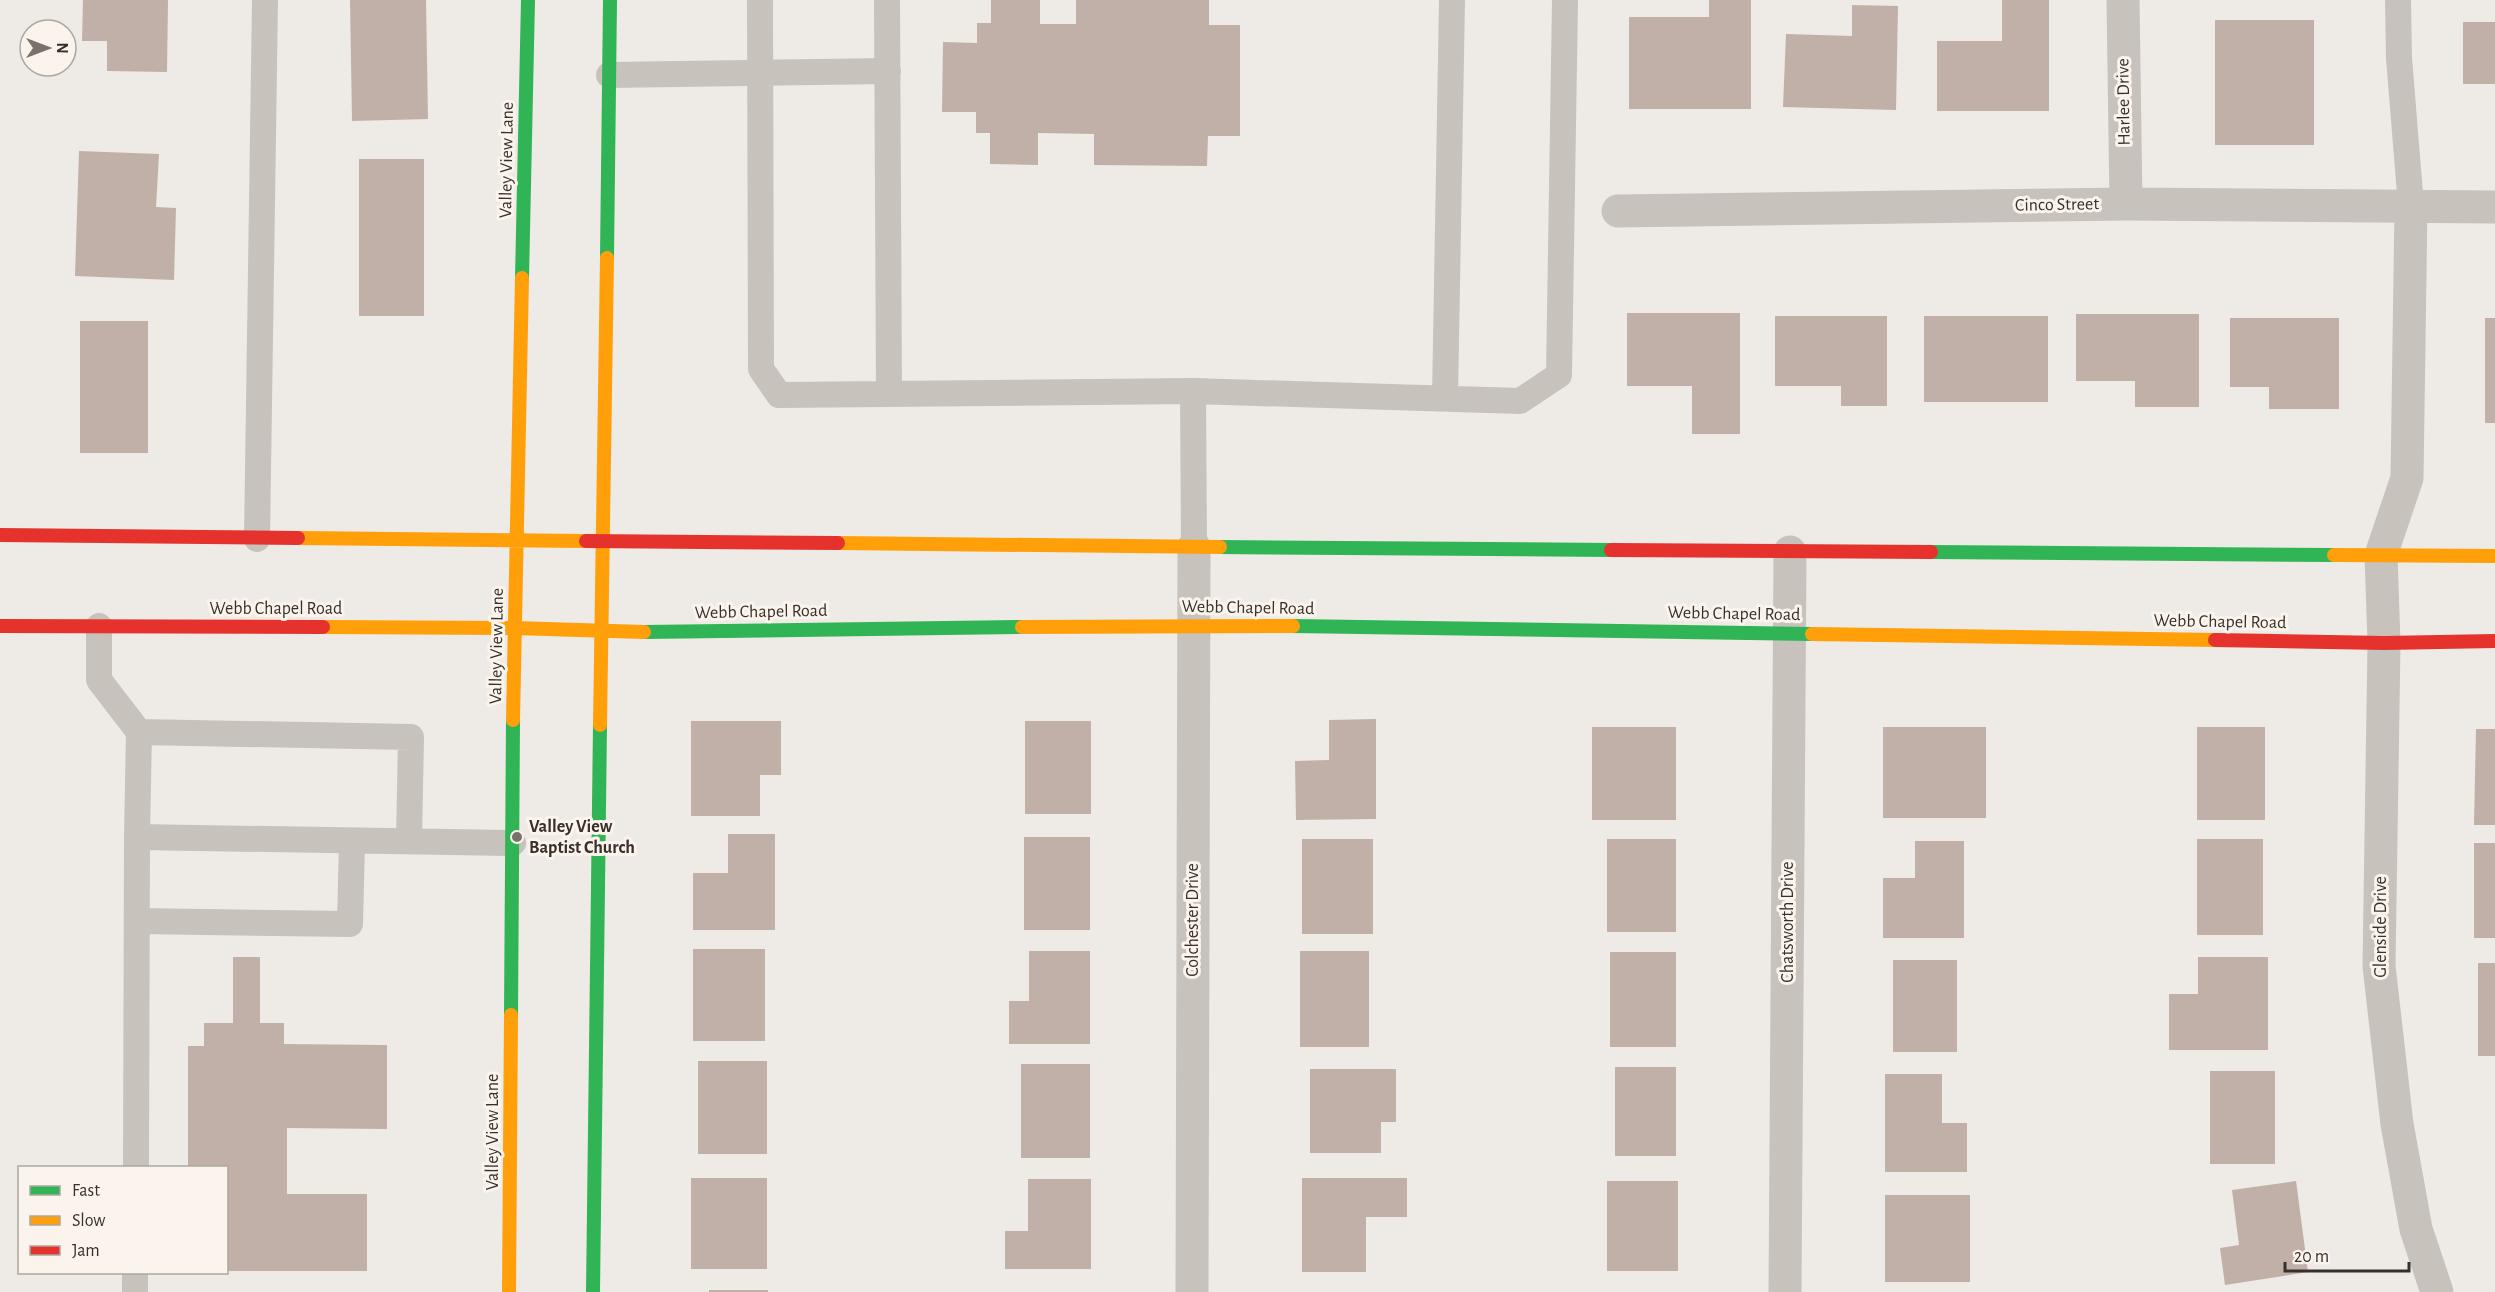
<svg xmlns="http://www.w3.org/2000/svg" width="2495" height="1292" viewBox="0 0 2495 1292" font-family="'Alegreya Sans',sans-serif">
<rect width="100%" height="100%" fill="#eeeae5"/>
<path fill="#c1b0a7" d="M83,0H168L167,72L107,71V41H82Z
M350,0H426L428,119L352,121Z
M991,0H1040V24H1076V0H1209V25H1240V136H1208L1207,166L1094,165V134L1038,133V165L990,164V133H976V112H942L943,42L977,43V23H991Z
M1709,0H1751V109H1629V17H1709Z
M2002,0H2049V111H1937V41H2002Z
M1852,5L1898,6L1896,110L1783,107L1786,34L1852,36Z
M2215,20H2314V145H2215Z
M2463,22H2495V84H2463Z
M79,151L159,154L156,207L176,208L174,280L75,276Z
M359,159H424V316H359Z
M1627,313H1740V434H1692V386H1627Z
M2076,314H2199V407H2135V381H2076Z
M1775,316H1887V406H1841V386H1775Z
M1924,316H2048V402H1924Z
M2230,318H2339V409H2269V387H2230Z
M2485,318H2495V423H2485Z
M80,321H148V453H80Z
M1376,719V819L1296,820L1295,761L1329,760V720Z
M691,721H781V775H760V816H691Z
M1025,721H1091V814H1025Z
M1592,727H1676V820H1592Z
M1883,727H1986V818H1883Z
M2197,727H2265V820H2197Z
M2476,729H2495V825H2474Z
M728,834H775V930H693V873H728Z
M1024,837H1090V930H1024Z
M1302,839H1373V934H1302Z
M1607,839H1676V932H1607Z
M2197,839H2263V935H2197Z
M1915,841H1964V938H1883V878H1915Z
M2474,843H2495V938H2474Z
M693,949H765V1041H693Z
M1029,951H1090V1044H1009V1001H1029Z
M1300,951H1369V1047H1300Z
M1610,952H1676V1047H1610Z
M233,957H260V1023H284V1044L387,1045V1129L287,1128V1194H367V1271H226V1168H188V1046H204V1023H233Z
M2198,957H2268V1050H2169V994H2198Z
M1893,960H1957V1052H1893Z
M2478,963H2495V1056H2478Z
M698,1061H767V1154H698Z
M1021,1064H1090V1158H1021Z
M1615,1067H1676V1156H1615Z
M1310,1069H1396V1122H1381V1153H1310Z
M2210,1071H2275V1164H2210Z
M1885,1074H1942V1123H1967V1172H1885Z
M691,1178H767V1269H691Z
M1302,1178H1407V1217H1366V1272H1302Z
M1028,1179H1091V1269H1005V1231H1028Z
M1607,1181H1678V1271H1607Z
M2296,1181L2308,1272L2225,1285L2220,1248L2239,1245L2232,1190Z
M1885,1195H1970V1282H1885Z
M709,1290H768V1292H709Z"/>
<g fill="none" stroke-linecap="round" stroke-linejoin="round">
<path stroke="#c8c2bd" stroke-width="26" d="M760,0L761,369L779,395L1193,391L1194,547
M887,0L889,394
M2398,0L2399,58L2411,206
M609,75L888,71
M1193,391L1520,401L1559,375L1565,0
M1445,398L1452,0
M257,539L265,0
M99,626V680L139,732
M137,837L139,732L411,737L409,841
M137,921L350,924L352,841
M136,1168L137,837L513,843
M135,1292V1272"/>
<path stroke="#c8c2bd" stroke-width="33" d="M2123,0L2126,204
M2411,206L2407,478L2381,555L2384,643L2379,966L2397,1124L2416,1229L2437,1292
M1618,211L2126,204L2495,207
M1192,1292L1194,547
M1785,1292L1790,552"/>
<path stroke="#30b455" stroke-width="14" d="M607,258L610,0
M522,278L528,0
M1220,547L1611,550
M1931,552L2334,555
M1293,626L1812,634
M644,632L1022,627
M511,1015L513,720
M593,1292L600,725"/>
<path stroke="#ff9f0a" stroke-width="14" d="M298,538L586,541
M838,543L1220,547
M2334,555L2495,556
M323,627L514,628L644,632
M1022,627L1293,626
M1812,634L2215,640
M513,720L522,278
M600,725L607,258
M509,1292L511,1015"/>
<path stroke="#e5322d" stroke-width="14" d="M0,535L298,538
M586,541L838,543
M1611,550L1931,552
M0,626L323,627
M2215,640L2384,643L2495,641"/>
</g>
<circle fill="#78716c" stroke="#faf4ed" stroke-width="2" cx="517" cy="837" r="6"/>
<g text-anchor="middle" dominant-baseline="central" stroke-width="6" stroke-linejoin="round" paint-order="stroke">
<g font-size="18" fill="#39302b" stroke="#faf4ed">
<text transform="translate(2124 102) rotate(-91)">Harlee Drive</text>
<text transform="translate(507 160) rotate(-89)">Valley View Lane</text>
<text transform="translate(2057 205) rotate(-1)">Cinco Street</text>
<text transform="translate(1248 608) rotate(1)">Webb Chapel Road</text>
<text x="276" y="609">Webb Chapel Road</text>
<text transform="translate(761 612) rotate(-1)">Webb Chapel Road</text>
<text transform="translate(1734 614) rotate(1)">Webb Chapel Road</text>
<text transform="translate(2220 622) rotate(1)">Webb Chapel Road</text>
<text transform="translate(497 646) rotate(-89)">Valley View Lane</text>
<text transform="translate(1193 920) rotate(-90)">Colchester Drive</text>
<text transform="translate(1788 922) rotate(-90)">Chatsworth Drive</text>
<text transform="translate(2381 927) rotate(-90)">Glenside Drive</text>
<text transform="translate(493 1132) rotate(-90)">Valley View Lane</text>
</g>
<g font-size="18" font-weight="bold" fill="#39302b" stroke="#faf4ed" text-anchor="start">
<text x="529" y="827">Valley View<tspan x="529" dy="21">Baptist Church</tspan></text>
</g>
</g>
<rect x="18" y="1166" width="210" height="108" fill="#faf4ed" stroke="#ada69f" stroke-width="1.5"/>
<rect x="30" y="1186" width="30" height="9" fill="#30b455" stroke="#ada69f" stroke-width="1.5"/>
<text x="72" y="1196" font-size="18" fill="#39302b">Fast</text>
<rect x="30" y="1216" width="30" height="9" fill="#ff9f0a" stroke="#ada69f" stroke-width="1.5"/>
<text x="72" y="1226" font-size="18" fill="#39302b">Slow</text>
<rect x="30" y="1246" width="30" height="9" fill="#e5322d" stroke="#ada69f" stroke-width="1.5"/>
<text x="72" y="1256" font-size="18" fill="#39302b">Jam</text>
<g transform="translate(48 48) rotate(90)"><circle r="28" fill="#faf4ed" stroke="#ada69f" stroke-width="1.5"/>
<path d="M0-4.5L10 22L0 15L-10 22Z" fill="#78716c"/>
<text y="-9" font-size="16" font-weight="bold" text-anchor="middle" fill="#39302b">N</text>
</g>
<path d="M2285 1262v9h124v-9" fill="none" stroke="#39302b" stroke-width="3"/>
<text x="2294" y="1262" font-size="18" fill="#39302b" stroke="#faf4ed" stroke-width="4.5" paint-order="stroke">20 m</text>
</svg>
